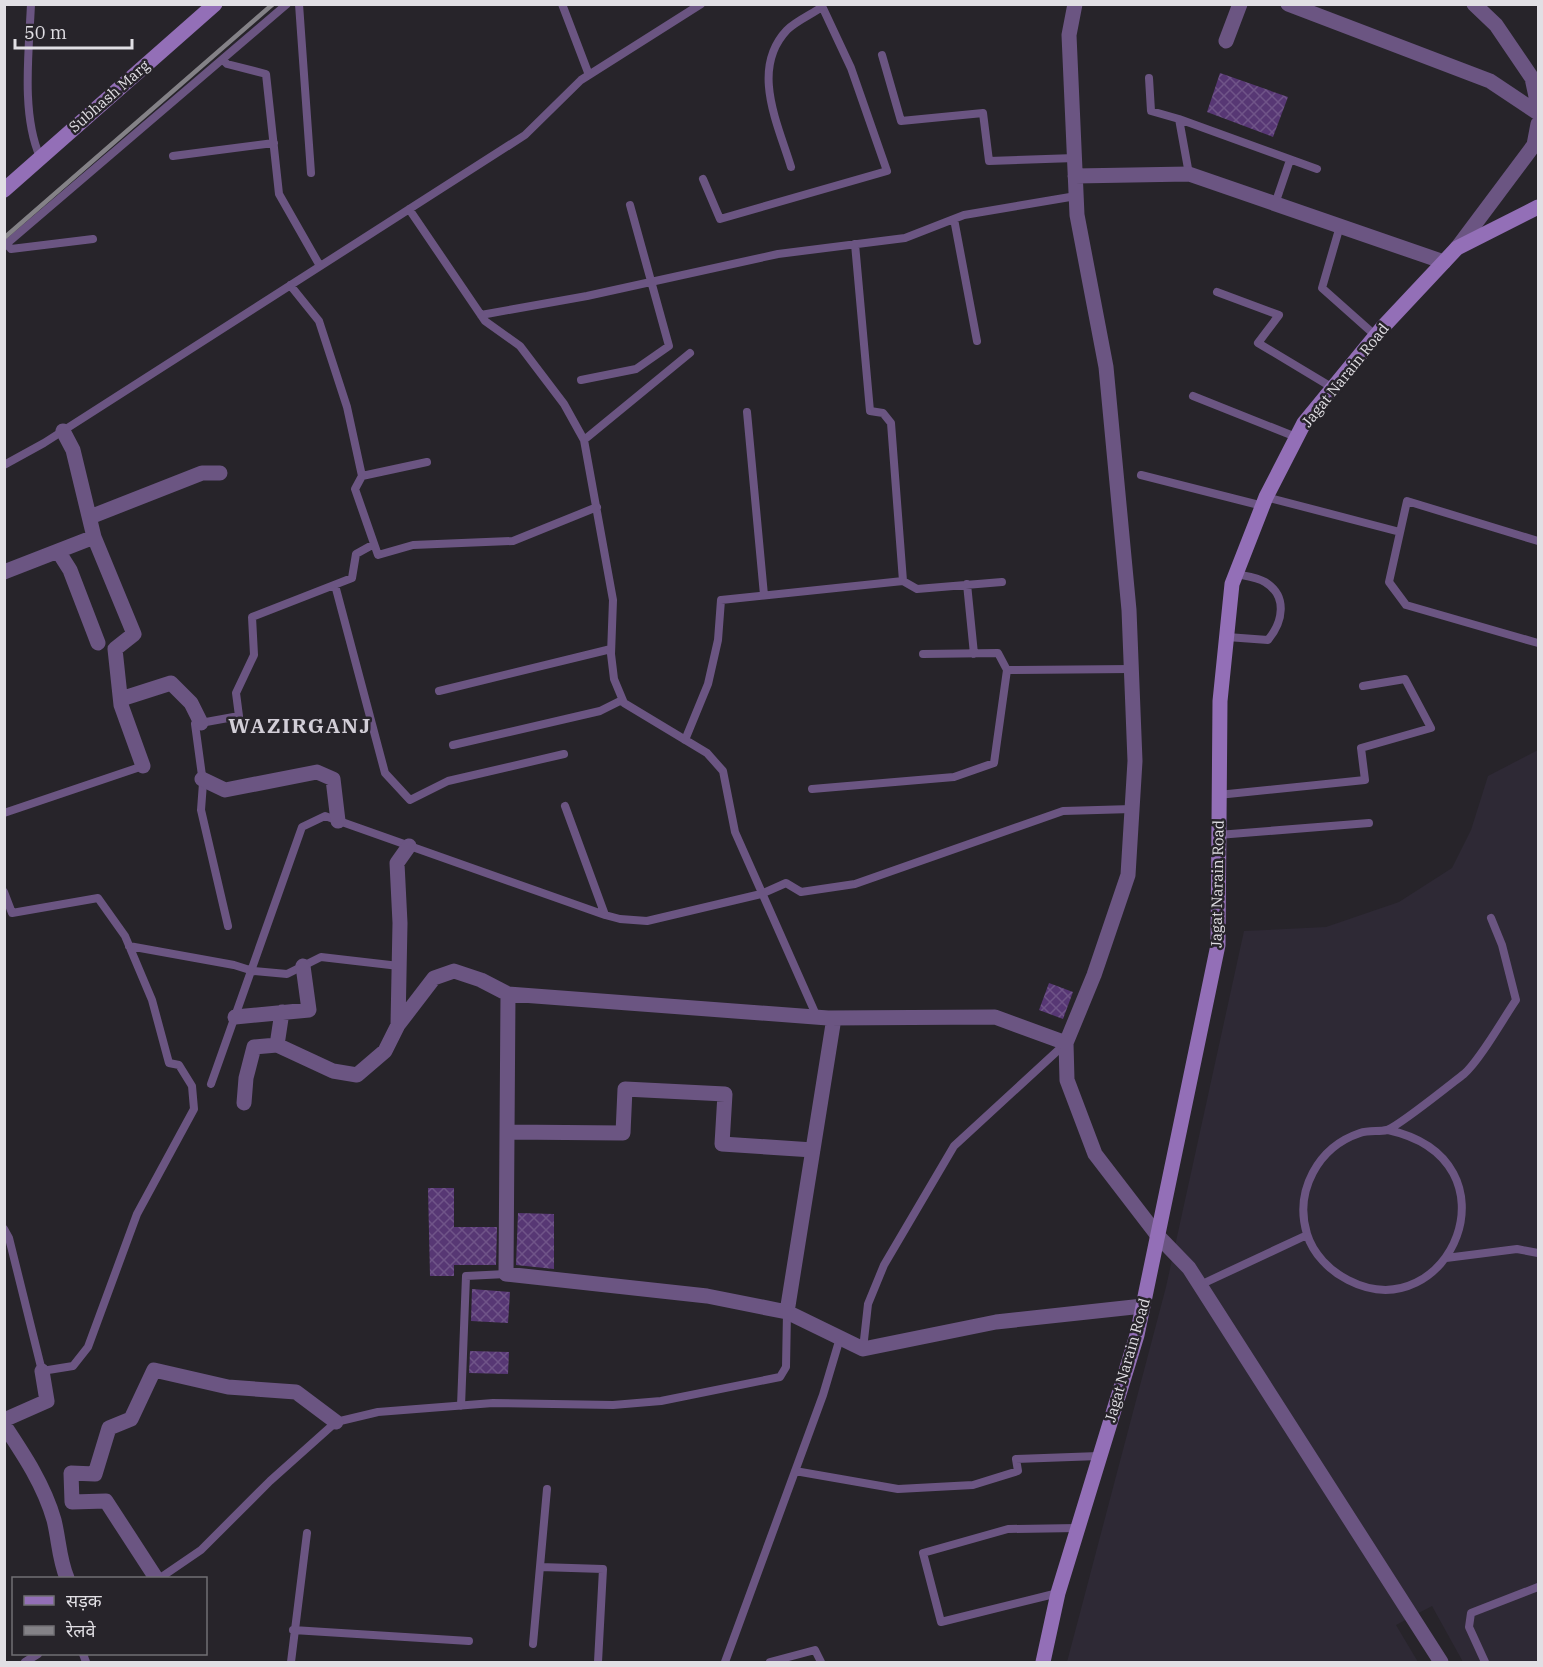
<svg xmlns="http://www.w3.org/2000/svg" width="1543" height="1667" viewBox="0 0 1543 1667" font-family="'IBM Plex Serif','Noto Sans Devanagari',serif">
<defs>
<pattern id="building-cross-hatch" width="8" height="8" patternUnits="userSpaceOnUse" patternTransform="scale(1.5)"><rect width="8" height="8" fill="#573774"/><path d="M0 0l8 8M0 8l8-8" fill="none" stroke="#6f5488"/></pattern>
</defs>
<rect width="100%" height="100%" fill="#27242a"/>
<path fill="#2e2935" d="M1538,750V1662H1463L1432,1606L1396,1625L1418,1662H1067L1166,1287L1244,931L1326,927L1399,902L1452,868L1471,830L1488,776Z"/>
<path fill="url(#building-cross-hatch)" d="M1220,73L1288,97L1273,137L1207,112Z
M1049,983L1073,992L1063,1019L1039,1010Z
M428,1188H454V1227H497L496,1265H454V1276H430Z
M518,1213L554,1214V1269L516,1265Z
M472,1289L510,1292L508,1323L471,1321Z
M470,1351L509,1352L508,1374L469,1373Z"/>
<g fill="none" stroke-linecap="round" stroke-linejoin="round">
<path stroke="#6b5582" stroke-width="8" d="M31,4C29,51 21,114 40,157
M299,4L311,173
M562,4L589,75
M882,55L901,121L983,113L989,161L1075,158
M223,60L227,64L266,74L279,194L320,266
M1149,78L1151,111L1179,119L1189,174
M1179,119L1317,169
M173,156L274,143
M791,167C778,124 750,69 787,30C796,21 812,14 822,7
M703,179L720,219L887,171L851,68L821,4
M1275,204L1290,160
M409,209L485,321L520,346L564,404L584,440L613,600L611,654L614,679L624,703L707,753L723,771L735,832L817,1017
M954,219L977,341
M1340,226L1322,288L1376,336
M7,244L11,249L93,239
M855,244L870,411L883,413L891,423L903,581
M4,246L287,4
M290,285L319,321L347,407L362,476L355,489L378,555L413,545L513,541L597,507
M1217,292L1279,315L1258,343L1333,388
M481,315L587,296L778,254L905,238L964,215L1076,196
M581,380L636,369L669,346L630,205
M1193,396L1296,437
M747,412L764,595
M584,440L690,353
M4,465L44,443L525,135L581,80L701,4
M1141,475L1263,506
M362,476L427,462
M1266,497L1400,532
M1538,541L1407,501L1389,582L1406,605L1538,643
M967,584L974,654
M335,585L385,773L410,800L448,781L564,754
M1227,637L1268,640C1283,622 1288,596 1265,582C1257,577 1245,576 1236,574
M923,654L998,653L1007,670L1131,669
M439,691L611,649
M685,740L708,684L718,640L721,600L903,581L917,589L1002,582
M453,745L600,711L622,700
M812,789L954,777L994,763L1007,670
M1218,795L1365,780L1361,748L1431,728L1405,679L1363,686
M565,806L605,915L620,919L647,921L761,894L786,883L801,892L855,884L1063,811L1132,809
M4,813L143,766
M1218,835L1369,823
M4,892L12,913L98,898L125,936L152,1000L169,1063L179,1065L192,1086L194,1109L137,1214L88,1347L73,1366L42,1371L9,1238L4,1229
M228,926L201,810L203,783L195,724L239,716L236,693L254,655L252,617L352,578L356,554L374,544
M129,946L234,965L253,971L287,974L321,957L399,966
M211,1084L302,827L325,816L605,915
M1388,1130C1524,1160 1449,1332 1348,1280C1330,1271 1313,1254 1307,1234C1294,1191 1318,1147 1360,1133C1369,1130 1379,1132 1387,1130C1399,1126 1451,1084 1464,1074C1480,1060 1503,1019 1516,1000L1502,945L1491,918
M1446,1258L1517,1249L1538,1253
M1200,1285L1307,1235
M863,1349L868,1304L884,1265L954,1146L1066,1043
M461,1406L466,1276L506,1274
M795,1471L898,1489L973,1485L1018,1471L1016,1459L1099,1456
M540,1567L603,1569L598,1662
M160,1578L201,1550L270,1481L336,1422L378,1412L493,1403L613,1405L661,1401L780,1377L786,1367L787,1312
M1058,1593L941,1622L923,1553L1008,1529L1077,1528
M293,1630L469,1641
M533,1644L547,1489
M83,1654L86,1662
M25,1662L38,1654
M291,1662L307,1533
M725,1662L823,1395L840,1338
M770,1662L815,1650L821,1662
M1485,1662L1469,1627L1471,1613L1538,1587"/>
<path stroke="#6b5582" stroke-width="15" d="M1075,4L1069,35L1077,215L1106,367L1129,610L1135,761L1128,875L1094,975L1066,1043L1067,1080L1095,1154L1158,1236L1189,1268L1441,1662
M1288,4L1490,81L1538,113
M1474,4L1496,25L1532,78L1538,106
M1226,41L1240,4
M1075,176L1189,174L1444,262
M1457,248L1534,145L1538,124
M63,431L73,450L94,537L134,634L115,649L121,705L143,766
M90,517L202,473H220
M58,551L70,570L98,643
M4,572L94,537
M121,699L171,683L191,703L201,723
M202,779L225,790L317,772L333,779L338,821
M508,994L506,1274L707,1296L787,1312L863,1349L996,1322L1143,1306
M235,1017L309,1010L303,966
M398,1025L400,923L397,863L409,846
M277,1045L282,1012
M244,1103L246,1078L254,1047L277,1045L333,1071L357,1075L385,1051L398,1025L434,978L454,971L481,980L508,994L828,1018L995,1017L1066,1043
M507,1132L623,1133L625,1089L725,1094L722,1144L813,1150
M787,1312L834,1018
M4,1420L47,1401L42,1371
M4,1425C24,1455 44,1485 54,1520C59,1540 59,1559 67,1578
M156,1578L106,1501L72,1502L71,1473L95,1474L109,1428L131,1419L154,1370L228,1387L296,1392L336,1422"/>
<path stroke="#936fb7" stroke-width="15" d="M4,190L215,4
M1043,1662L1058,1593L1137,1335L1218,945L1220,701L1232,584L1266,497L1304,423L1382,328L1457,248L1538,207"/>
<path stroke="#848287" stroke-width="4.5" d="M4,238L273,4"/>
</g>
<g text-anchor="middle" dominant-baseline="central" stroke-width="5" stroke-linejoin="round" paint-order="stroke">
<g font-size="15" fill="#e1dfe4" stroke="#27242a">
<text transform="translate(109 96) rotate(-41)">Subhash Marg</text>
<text transform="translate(1345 375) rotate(-51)">Jagat Narain Road</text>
<text transform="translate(1217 884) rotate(-89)">Jagat Narain Road</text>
<text transform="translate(1127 1360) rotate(-74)">Jagat Narain Road</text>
</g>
<g font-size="21" font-weight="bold" letter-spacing="1.5" fill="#d2ced7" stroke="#27242a">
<text x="300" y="725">WAZIRGANJ</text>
</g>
</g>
<rect width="1543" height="1667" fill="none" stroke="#e1dfe4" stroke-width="12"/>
<rect x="12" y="1577" width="195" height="78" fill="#27242a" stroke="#716f74" stroke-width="1.5"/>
<rect x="24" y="1596" width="30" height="9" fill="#936fb7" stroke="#716f74" stroke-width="1.5"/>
<text x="66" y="1607" font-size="18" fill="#e1dfe4">सड़क</text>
<rect x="24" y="1626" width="30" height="9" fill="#848287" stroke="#716f74" stroke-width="1.5"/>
<text x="66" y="1637" font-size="18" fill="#e1dfe4">रेलवे</text>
<path d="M15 39v9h117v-9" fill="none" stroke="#e1dfe4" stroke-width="3"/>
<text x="24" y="39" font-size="18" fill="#e1dfe4" stroke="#27242a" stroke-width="4.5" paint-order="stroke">50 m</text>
</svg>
